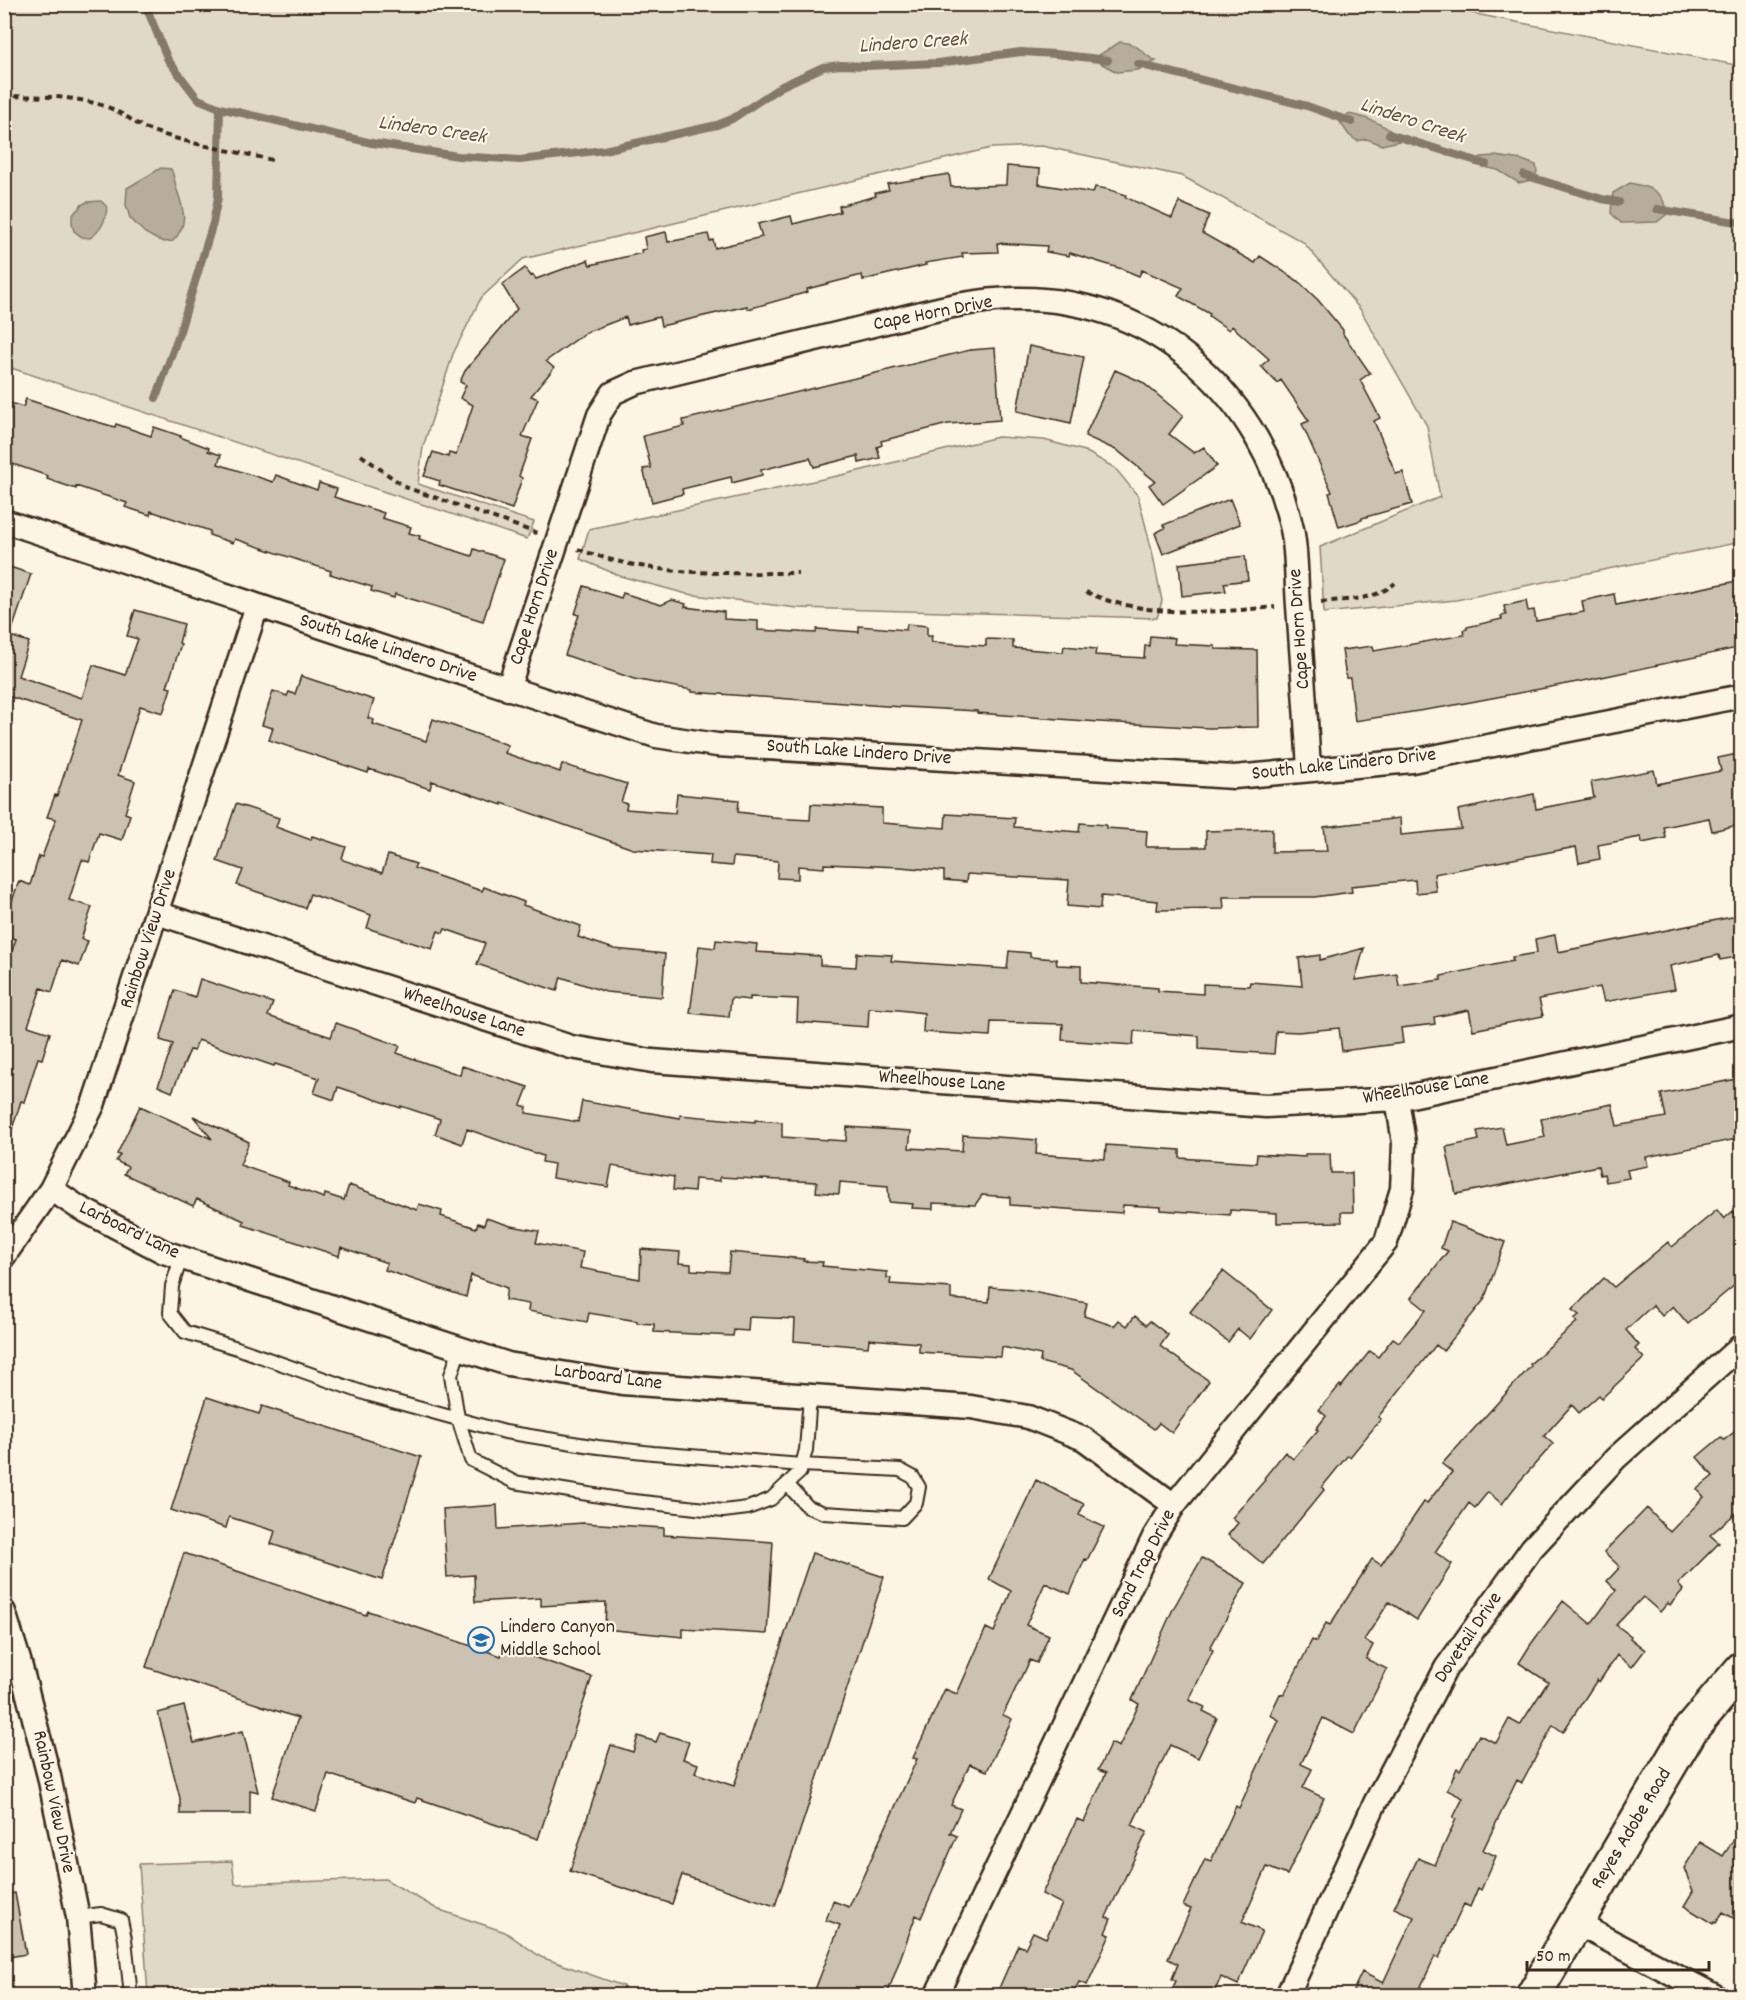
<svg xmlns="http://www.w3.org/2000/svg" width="1746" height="2000" viewBox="0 0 1746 2000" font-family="Dekko,sans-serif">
<rect width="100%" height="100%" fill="#fcf5e5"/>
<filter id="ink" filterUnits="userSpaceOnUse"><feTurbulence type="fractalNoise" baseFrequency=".0167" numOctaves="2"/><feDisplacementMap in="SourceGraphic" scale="12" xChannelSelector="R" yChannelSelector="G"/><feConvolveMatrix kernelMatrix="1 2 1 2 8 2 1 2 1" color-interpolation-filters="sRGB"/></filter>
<g filter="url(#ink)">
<path fill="#e0d8c8" stroke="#8e8173" stroke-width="1.5" d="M1425,4L1741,66V542L1456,600L1324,613L1320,547L1440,497L1427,426L1360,309L1303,242L1182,176L1042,146L991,148L523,259L481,298L453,354L423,447L418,484L534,522L527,539L5,366V5Z
M998,437L1044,440L1085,451L1115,468L1138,496L1152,551L1162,601L1157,618L797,608L687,594L620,576L580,559L589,529L846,474Z
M232,1861L235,1884L385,1879L437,1909L505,1932L541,1957L623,1986L624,1995H148L139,1864Z"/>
<path fill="#b7ad9e" stroke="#85796b" stroke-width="1.5" d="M1120,42C1142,44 1138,52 1156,61L1138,70L1117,72L1102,64L1099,55Z
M1348,114C1365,117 1391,125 1399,141L1382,145L1367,139L1357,141L1349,135L1340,122Z
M1495,156L1522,160L1536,165L1537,172L1531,180L1519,183L1498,170L1475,165L1481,157Z
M161,168L171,169C174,175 174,180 176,187C183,208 190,223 173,241L164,242L156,239L145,233L130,218L126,205L127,188Z
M1630,183C1650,187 1666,191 1666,215L1657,222L1621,223L1611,213L1613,193Z
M101,201L107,207C106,219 101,231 90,238L82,237L74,231C72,224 70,217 76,211C78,209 80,208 81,205L87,202Z"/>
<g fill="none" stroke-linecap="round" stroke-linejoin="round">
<path stroke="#85796b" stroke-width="8" d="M145,4L168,60L198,99L220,108L372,143L458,156L520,160L604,150L717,125L732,119L782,86L823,67L841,65L866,66L938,63L1021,52L1055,54L1108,60
M1138,64L1307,106L1352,122
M1389,134L1486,164
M1524,175L1602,199L1619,202
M1657,209L1742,223
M156,398L180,331L213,223L218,197L220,108"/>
</g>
<path fill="#ccc2b3" stroke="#3b2a1e" stroke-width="1.5" d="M1007,166L1040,169L1039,184L1093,193L1095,187L1107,189L1126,195L1125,197L1172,218L1179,202L1209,215L1202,233L1255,263L1260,256L1298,281L1318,300L1343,330V334L1370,373L1360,380L1380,418L1374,421L1396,474L1403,472L1412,504L1362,518V520L1339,527L1329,493L1332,492L1302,424L1309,421L1281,380L1277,383L1261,366L1269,359L1232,326L1229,330L1209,316L1210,314L1178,296L1183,288L1142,270L1139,276L1122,269L1070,253L1069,256L1046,252L1047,246L997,243L998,252L962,253L963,257L925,263L926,265L863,280L862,275L807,289L808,292L748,309L747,306L661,326L659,317L628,325L626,317L587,332L546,361L554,368L531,396L538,399L522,436L532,439L519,476L522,478L512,509L439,485L440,481L424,476L433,452L448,457L449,453L456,455L473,405L460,398L466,385L460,382L465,371L517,309L502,285L525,268L531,276L533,275L536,279L588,260L590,265L642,253L641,250L646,249L644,237L666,232L668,242L708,234L710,241L713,240L715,248L762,237L758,224L791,216L793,224L840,212L839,206L876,196L875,193L889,190L887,184L949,174L951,187L1006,185Z
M1029,346L1084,357L1071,423L1017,411Z
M995,348L1000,420L948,424L881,441L882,445L877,447L880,458L859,463L858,456L814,467L810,458L761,470L762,475L732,483L731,477L682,489L683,494L652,502L643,469L651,468L643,436L684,426L683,420L970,350Z
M1115,370L1142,382L1183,416L1169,434L1194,453L1204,447L1217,466L1163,504L1149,485L1155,481L1118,451L1085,436Z
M26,399L80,417L115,427L116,424L151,436L154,427L181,436L180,437L209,448L208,451L221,455L218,464L273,482L276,475L317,490L319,483L337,489L334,497L384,513L382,518L411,527L409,533L420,536L419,539L472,556L474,549L504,559L483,621L395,594L394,598L371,591L372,587L330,574L331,571L235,539L233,543L209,535L210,531L151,511L150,515L125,507L127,503L76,486V489L47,479L48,476L4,461V401L23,407Z
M1230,499L1240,524L1163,554L1155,533L1165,528L1163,525Z
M1245,556L1248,580L1224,583L1226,591L1182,596L1179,564Z
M4,565L31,574L10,636L29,642L18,676L82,698L93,665L125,675L138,639L127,636L135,610L184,624L179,643L181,644L167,687L171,688L163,713L140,706L118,775L135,781L125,813L130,815L122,840L99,833L89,862L82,860L69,900L92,907L81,939L88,941L79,966L62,960L52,992L41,988L28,1026L50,1033L42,1059L38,1058L24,1102L21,1101L9,1139L4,1138V974L16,939L4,936V924L19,881L30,885L39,856L42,857L56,819L47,817L55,795L57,796L82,720L11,697L8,704H4Z
M1738,581L1742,599V647L1588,680L1444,707L1355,721L1350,678H1346L1342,650L1373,646L1374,651L1464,635L1463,630L1467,629V627L1502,619L1501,616L1506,615L1504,606L1526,601L1528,611L1534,610L1536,621L1584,612L1582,601L1614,594L1616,605Z
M584,586L621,598L623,593L661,605L672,600L686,604L685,607L724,612V619L758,621V630L816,633L817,629L859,632V626L906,630L907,624L927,626V636H932L931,642L986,646V639L1013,640V648L1063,652L1064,646L1096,649L1095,655L1144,658L1145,646H1149L1150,636L1175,638L1174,644L1215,646V649L1257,650L1258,727L1209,728L1099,722L977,713V711L886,706L692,692V690L634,679L565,655L579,615L575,614Z
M301,676L374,700L368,718L374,720L373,724L426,741L433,719L508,745L505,753L560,772L562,764L627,784L621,802L627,804L626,809L675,813L677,794L739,800L738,812L771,816V818L810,820L811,804L882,808V823L945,828L946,814L1015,818L1014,827L1079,832L1080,823L1106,825V828L1147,831L1146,847H1206V831L1272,829V852L1327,851L1324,827L1400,818L1401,835L1461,829L1458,810L1534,794L1536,809L1594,798L1591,782L1654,770L1657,784L1721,771L1718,758L1742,753V824L1712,831L1709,818L1664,827L1666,838L1642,843L1641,837L1598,845L1600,859L1579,863L1576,847L1434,874L1436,891L1416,893L1415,880L1351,886L1352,892L1314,897H1223L1224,909L1157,910L1158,901L1101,896L1100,909L1067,906L1069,880L967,874L966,882L944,880V871L900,867L824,864V868L798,866V879L777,878L778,861L733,857L732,866L710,864L711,855L633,849L502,803V805L432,781L430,789L369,769L368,773L269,740L273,728L262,725L273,691L287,696L289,692L295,694Z
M236,804L279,818L276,827L311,840L312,836L346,847L342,858L343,860L382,873L388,855L416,864L414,868L482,891L484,887L524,902L523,905L581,926L578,937L614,949L665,954L662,997L606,992L561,977L557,991L477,964L485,943L445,929L443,933L438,931L432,949L367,928L371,915L310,894L305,908L237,885L243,870L217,861Z
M1742,915V956L1720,960L1719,955L1670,966L1675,989L1604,1002L1600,987L1539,999L1543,1016L1473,1030L1469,1010L1434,1017L1435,1024L1401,1028L1403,1043L1342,1051L1339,1028L1298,1032L1276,1031L1274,1054L1199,1049V1036L1134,1031L1133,1045L1062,1040L1063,1024L991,1022L990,1036L923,1032L924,1013L899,1010L869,1008L868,1027L797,1022L798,999L750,997V1000L731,998L729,1017L690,1013L699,946L715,948L716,940L757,944L756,952L820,956V965L856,967L857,953L892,955L891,961L1007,969L1009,951L1030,953V957L1056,959L1057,965L1081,966V982L1158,988V991L1203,994V984L1249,986L1250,982L1302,986L1299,958L1320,955V960L1364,948L1355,980L1397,974L1399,986L1441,980V976L1513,961L1512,957L1537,953L1535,939L1555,935L1558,952Z
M200,979L273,1003L268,1016L331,1037L336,1023L400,1046L397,1053L460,1075L462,1066L528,1087L521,1105L527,1107L526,1113L578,1122L582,1101L680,1118V1115L755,1122V1120L782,1122V1137L846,1141L847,1127L911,1131L909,1148L962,1151L963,1135L1012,1138L1037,1140L1036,1154L1105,1159L1106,1145L1180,1150V1158L1256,1163L1257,1154L1305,1157V1154H1330L1331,1173H1352L1353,1212H1341L1342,1222L1277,1223V1213L1230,1210V1215L1161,1210V1207L1123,1205L1122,1213L1010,1205V1197L982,1195L975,1205L933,1203V1209L912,1208L913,1204L889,1202L888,1186L840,1182L839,1194L816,1192L817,1182L720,1177V1181L695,1179L694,1192L673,1190L674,1177L612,1166L608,1187L552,1178L554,1164L542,1162L543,1156L467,1129L462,1144L435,1134L440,1119L401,1106V1108L338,1087L334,1100L314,1093L319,1078L275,1064L274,1066L198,1040L194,1051L190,1050L172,1092L158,1086L173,1044L160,1040L175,990L195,997Z
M1742,1078V1138L1646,1157L1648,1166L1627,1170L1629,1178L1606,1182L1604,1174L1600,1175L1598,1166L1456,1194L1446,1147L1479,1140L1477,1131L1502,1127L1506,1145L1545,1137L1541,1119L1612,1104L1617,1126L1666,1117L1661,1094Z
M140,1106L212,1139L193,1116L249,1142L240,1165L289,1182L288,1185L324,1198L325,1194L344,1200L349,1185L417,1210L419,1204L442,1211L441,1216L476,1228L478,1223L484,1225L486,1218L511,1226L539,1231L536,1243L583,1252L580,1268L640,1279L641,1249L680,1252L679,1263L691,1264V1270L728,1272L730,1252L804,1259L803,1261L823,1262L822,1266L887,1272V1278H891L890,1284L951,1288V1299L989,1302L990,1287L1018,1289L1087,1303L1084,1316L1114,1326L1119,1320L1127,1326L1135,1316L1146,1325L1150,1321L1168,1335L1160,1346L1209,1381L1172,1433L1159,1423L1154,1429L1071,1370L1040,1362L1041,1355L1002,1347L1001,1357L919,1352V1343L869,1339L868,1347L794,1341L795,1319L749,1317L748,1331L734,1330L733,1336L654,1332V1324L637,1323V1321L589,1313L587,1322L528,1311L529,1304L505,1300L507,1288L471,1275L466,1297L385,1270L387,1263L341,1247L339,1256L243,1225L244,1221L197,1199L193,1206L124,1174L128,1167L116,1161L120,1155L117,1154Z
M1717,1210L1724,1219L1733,1211L1742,1222V1279L1688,1324L1673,1306L1662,1316L1653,1305L1626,1330L1639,1345L1635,1349L1644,1358L1602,1398L1599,1395L1579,1413L1572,1405L1544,1436L1553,1444L1519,1482L1502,1504L1488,1492L1475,1508L1469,1503L1435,1552L1452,1564L1417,1620L1389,1602L1364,1640L1373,1645L1366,1659L1387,1669L1354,1734L1323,1718L1301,1764L1312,1769L1303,1788L1324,1798L1287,1875L1267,1867L1242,1922L1262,1931L1238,1985L1221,1977L1213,1995H1169L1176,1981L1172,1979L1178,1964L1168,1959L1191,1909L1183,1906L1205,1859L1211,1861L1236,1806L1239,1808L1279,1720L1270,1715L1280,1694L1284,1695L1312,1640L1316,1642L1326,1623L1330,1625L1372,1559L1381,1565L1424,1502L1427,1503L1452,1472L1442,1464L1531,1366L1530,1364L1577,1322L1574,1319L1579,1315L1572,1310L1604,1278L1614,1287L1668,1242L1672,1247Z
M1450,1222L1505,1242L1484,1300L1443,1351L1436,1345L1378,1417L1381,1419L1350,1457L1348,1455L1322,1487L1324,1490L1263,1564L1228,1535L1238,1523L1232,1518L1265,1480L1264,1478L1285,1452L1293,1459L1318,1430L1316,1429L1326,1416L1319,1410L1340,1385L1341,1387L1370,1351L1378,1357L1393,1338L1399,1342L1426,1310L1411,1298L1448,1251L1441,1248Z
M1223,1271L1272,1310L1250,1339L1238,1329L1228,1342L1190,1312Z
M207,1397L259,1414L262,1406L421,1457L382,1580L271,1544L275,1531L229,1517L226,1528L171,1510Z
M1742,1426V1508L1710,1535L1719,1543L1678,1584L1683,1590L1670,1605L1668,1603L1660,1612L1643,1597L1616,1625L1631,1636L1630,1638L1645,1650L1632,1667L1617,1655L1599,1682L1597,1680L1563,1732L1553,1725L1522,1783L1517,1780L1483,1850L1496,1856L1481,1890L1478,1888L1470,1907L1464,1904L1439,1958L1435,1956L1417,1995H1351L1362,1972L1383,1983L1395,1957L1414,1917L1394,1908L1418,1858L1435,1865L1456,1819L1453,1818L1463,1798L1447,1790L1457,1768L1460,1770L1479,1735L1496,1743L1509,1719L1520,1725L1548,1682L1519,1663L1531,1644L1563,1601L1591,1624L1616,1590L1607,1581L1620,1567L1604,1552L1647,1508L1670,1532L1704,1497L1697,1489L1713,1476L1697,1457L1721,1437L1724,1440Z
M1036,1480L1084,1504L1079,1515L1104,1527L1087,1560L1085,1559L1070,1594L1045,1583L1026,1625L1049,1635L1037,1663L1030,1660L1024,1673H1023L1003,1715L1012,1719L987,1771L970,1764L951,1805L961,1809L950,1833L957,1836L921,1918L916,1915L887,1995H813L840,1925L826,1920L833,1901L849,1907L917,1759L913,1758L945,1689L957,1694L986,1628L994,1632L1011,1591L989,1579Z
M497,1505L498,1529L583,1523L664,1528V1535L773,1542L767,1634L683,1629V1637L605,1629L606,1602L541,1606V1598L475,1602L474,1575L447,1577L443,1509Z
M184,1553L366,1615L368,1611L501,1656L504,1647L592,1677L538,1839L417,1798L415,1803L328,1774L316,1811L272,1797L298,1718L146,1667Z
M812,1553L884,1577L775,1906L682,1875L672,1904L570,1871L611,1745L633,1752L638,1736L656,1742L660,1733L689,1742L683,1759L698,1764L695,1773L734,1786Z
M1202,1558L1246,1583L1210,1648L1213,1650L1189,1700L1205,1707L1203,1711L1217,1718L1198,1758L1170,1745L1132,1825L1147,1832L1106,1917L1111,1919L1105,1933L1110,1935L1087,1985L1079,1982L1072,1995H996L1018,1945L1025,1948L1033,1932L1046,1938L1062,1904L1042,1894L1077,1819L1084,1822L1106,1773L1098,1770L1111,1743L1119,1747L1139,1704L1132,1700L1173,1609Z
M184,1706L194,1743L243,1731L258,1792L250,1790V1814H180V1798L158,1713Z
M1742,1827V1923L1723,1912L1716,1923L1714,1922L1713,1924L1684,1906L1693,1891L1684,1868L1700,1842L1723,1856Z
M15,1893L26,1954L4,1958V1894Z"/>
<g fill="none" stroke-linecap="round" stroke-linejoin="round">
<defs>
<path id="lane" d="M181,1258L172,1286L170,1313L185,1332L237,1348L367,1394L505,1432L598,1447L653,1453L802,1465L900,1470L913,1477L919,1487L916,1503L902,1518L824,1513L808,1507L787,1484
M460,1348L451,1375L458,1418L471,1460L514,1482L625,1500L723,1511L748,1508L771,1499L800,1472L806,1450L810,1396
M78,1917L101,1914L121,1920L125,1939L131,1996"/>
<path id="street" d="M4,521L430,663L656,736L717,745L1234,777L1412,761L1742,696
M508,689L599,415L613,393L635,383C712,364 788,346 865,327C916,315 968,298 1021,299C1159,299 1262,398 1292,529C1297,552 1296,581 1298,606C1302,660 1306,715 1309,770
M157,913L571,1047L652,1061L1266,1106L1397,1099L1742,1026
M51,1189L78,1207L164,1252L508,1364L622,1383L971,1407L1028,1417L1084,1439L1174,1505
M4,1256L51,1189L93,1105L257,606
M4,1612L19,1660L49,1776L78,1917L85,1996
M1576,1923L1715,1996
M936,1996L1154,1537L1174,1505L1386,1242L1402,1189L1404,1143L1397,1099
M1287,1996L1375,1803L1446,1668L1532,1548L1616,1458L1742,1345"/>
<path id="secondary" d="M1533,1996L1691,1729L1742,1669"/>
</defs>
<use href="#lane" stroke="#3b2a1e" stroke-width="16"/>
<use href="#street" stroke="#3b2a1e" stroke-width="27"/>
<use href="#secondary" stroke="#3b2a1e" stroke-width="38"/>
<path stroke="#3b2a1e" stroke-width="4" stroke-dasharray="6 4.5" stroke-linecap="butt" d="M4,95C28,98 51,95 74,99C88,101 106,105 118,112C129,117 138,126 150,130C190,145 231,150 272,160
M361,455L405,487L537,533
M578,549C650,577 722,573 798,573
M1086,592C1096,596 1107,601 1117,603C1169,616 1222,612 1275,607
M1321,602C1347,599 1375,601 1395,583"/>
<use href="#lane" stroke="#fcf5e5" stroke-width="12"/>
<use href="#street" stroke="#fcf5e5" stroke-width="22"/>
<use href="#secondary" stroke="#fcf5e5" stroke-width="33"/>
</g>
</g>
<defs>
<symbol id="school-ring" viewBox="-11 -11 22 22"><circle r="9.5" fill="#fcf5e5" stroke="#1f6fb2" stroke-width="1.5"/><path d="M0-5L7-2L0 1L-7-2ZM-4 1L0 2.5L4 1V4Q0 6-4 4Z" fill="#1f6fb2"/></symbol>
</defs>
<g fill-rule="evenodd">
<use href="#school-ring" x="466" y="1625" width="30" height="30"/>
</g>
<g text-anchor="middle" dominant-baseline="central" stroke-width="4.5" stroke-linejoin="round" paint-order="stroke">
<g font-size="20" fill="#3b2a1e" stroke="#fcf5e5">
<text transform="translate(933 314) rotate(-11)">Cape Horn Drive</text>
<text transform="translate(535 607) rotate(-72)">Cape Horn Drive</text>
<text transform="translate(1300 629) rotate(-94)">Cape Horn Drive</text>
<text transform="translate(388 649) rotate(18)">South Lake Lindero Drive</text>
<text transform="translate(859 753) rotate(4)">South Lake Lindero Drive</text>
<text transform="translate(1344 765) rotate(-6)">South Lake Lindero Drive</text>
<text transform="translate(149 939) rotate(-72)">Rainbow View Drive</text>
<text transform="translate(464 1013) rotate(18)">Wheelhouse Lane</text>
<text transform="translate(942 1082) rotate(4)">Wheelhouse Lane</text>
<text transform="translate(1426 1089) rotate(-9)">Wheelhouse Lane</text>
<text transform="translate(129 1231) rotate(26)">Larboard Lane</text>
<text transform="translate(608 1378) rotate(7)">Larboard Lane</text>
<text transform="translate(1144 1564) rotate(-63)">Sand Trap Drive</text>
<text transform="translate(1469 1638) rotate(-56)">Dovetail Drive</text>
<text transform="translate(53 1802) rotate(78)">Rainbow View Drive</text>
<text transform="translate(1632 1829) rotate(-59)">Reyes Adobe Road</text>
</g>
<g font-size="20" fill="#3b2a1e" stroke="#fcf5e5" text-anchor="start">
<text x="500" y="1628">Lindero Canyon<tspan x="500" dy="23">Middle School</tspan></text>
</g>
<g font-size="21" font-style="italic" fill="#605144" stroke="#fcf5e5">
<text transform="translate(913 44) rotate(-4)">Lindero Creek</text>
<text transform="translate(1412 122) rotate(18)">Lindero Creek</text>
<text transform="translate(432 131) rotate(8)">Lindero Creek</text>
</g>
</g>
<rect width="1746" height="2000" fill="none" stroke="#fcf5e5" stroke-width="24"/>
<rect x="12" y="12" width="1722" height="1976" fill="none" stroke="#3b2a1e" stroke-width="2" filter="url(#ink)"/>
<path d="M1527 1961v9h182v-9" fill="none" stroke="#3b2a1e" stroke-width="3"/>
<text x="1536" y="1961" font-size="18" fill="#3b2a1e" stroke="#fcf5e5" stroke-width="4.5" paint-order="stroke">50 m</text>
</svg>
